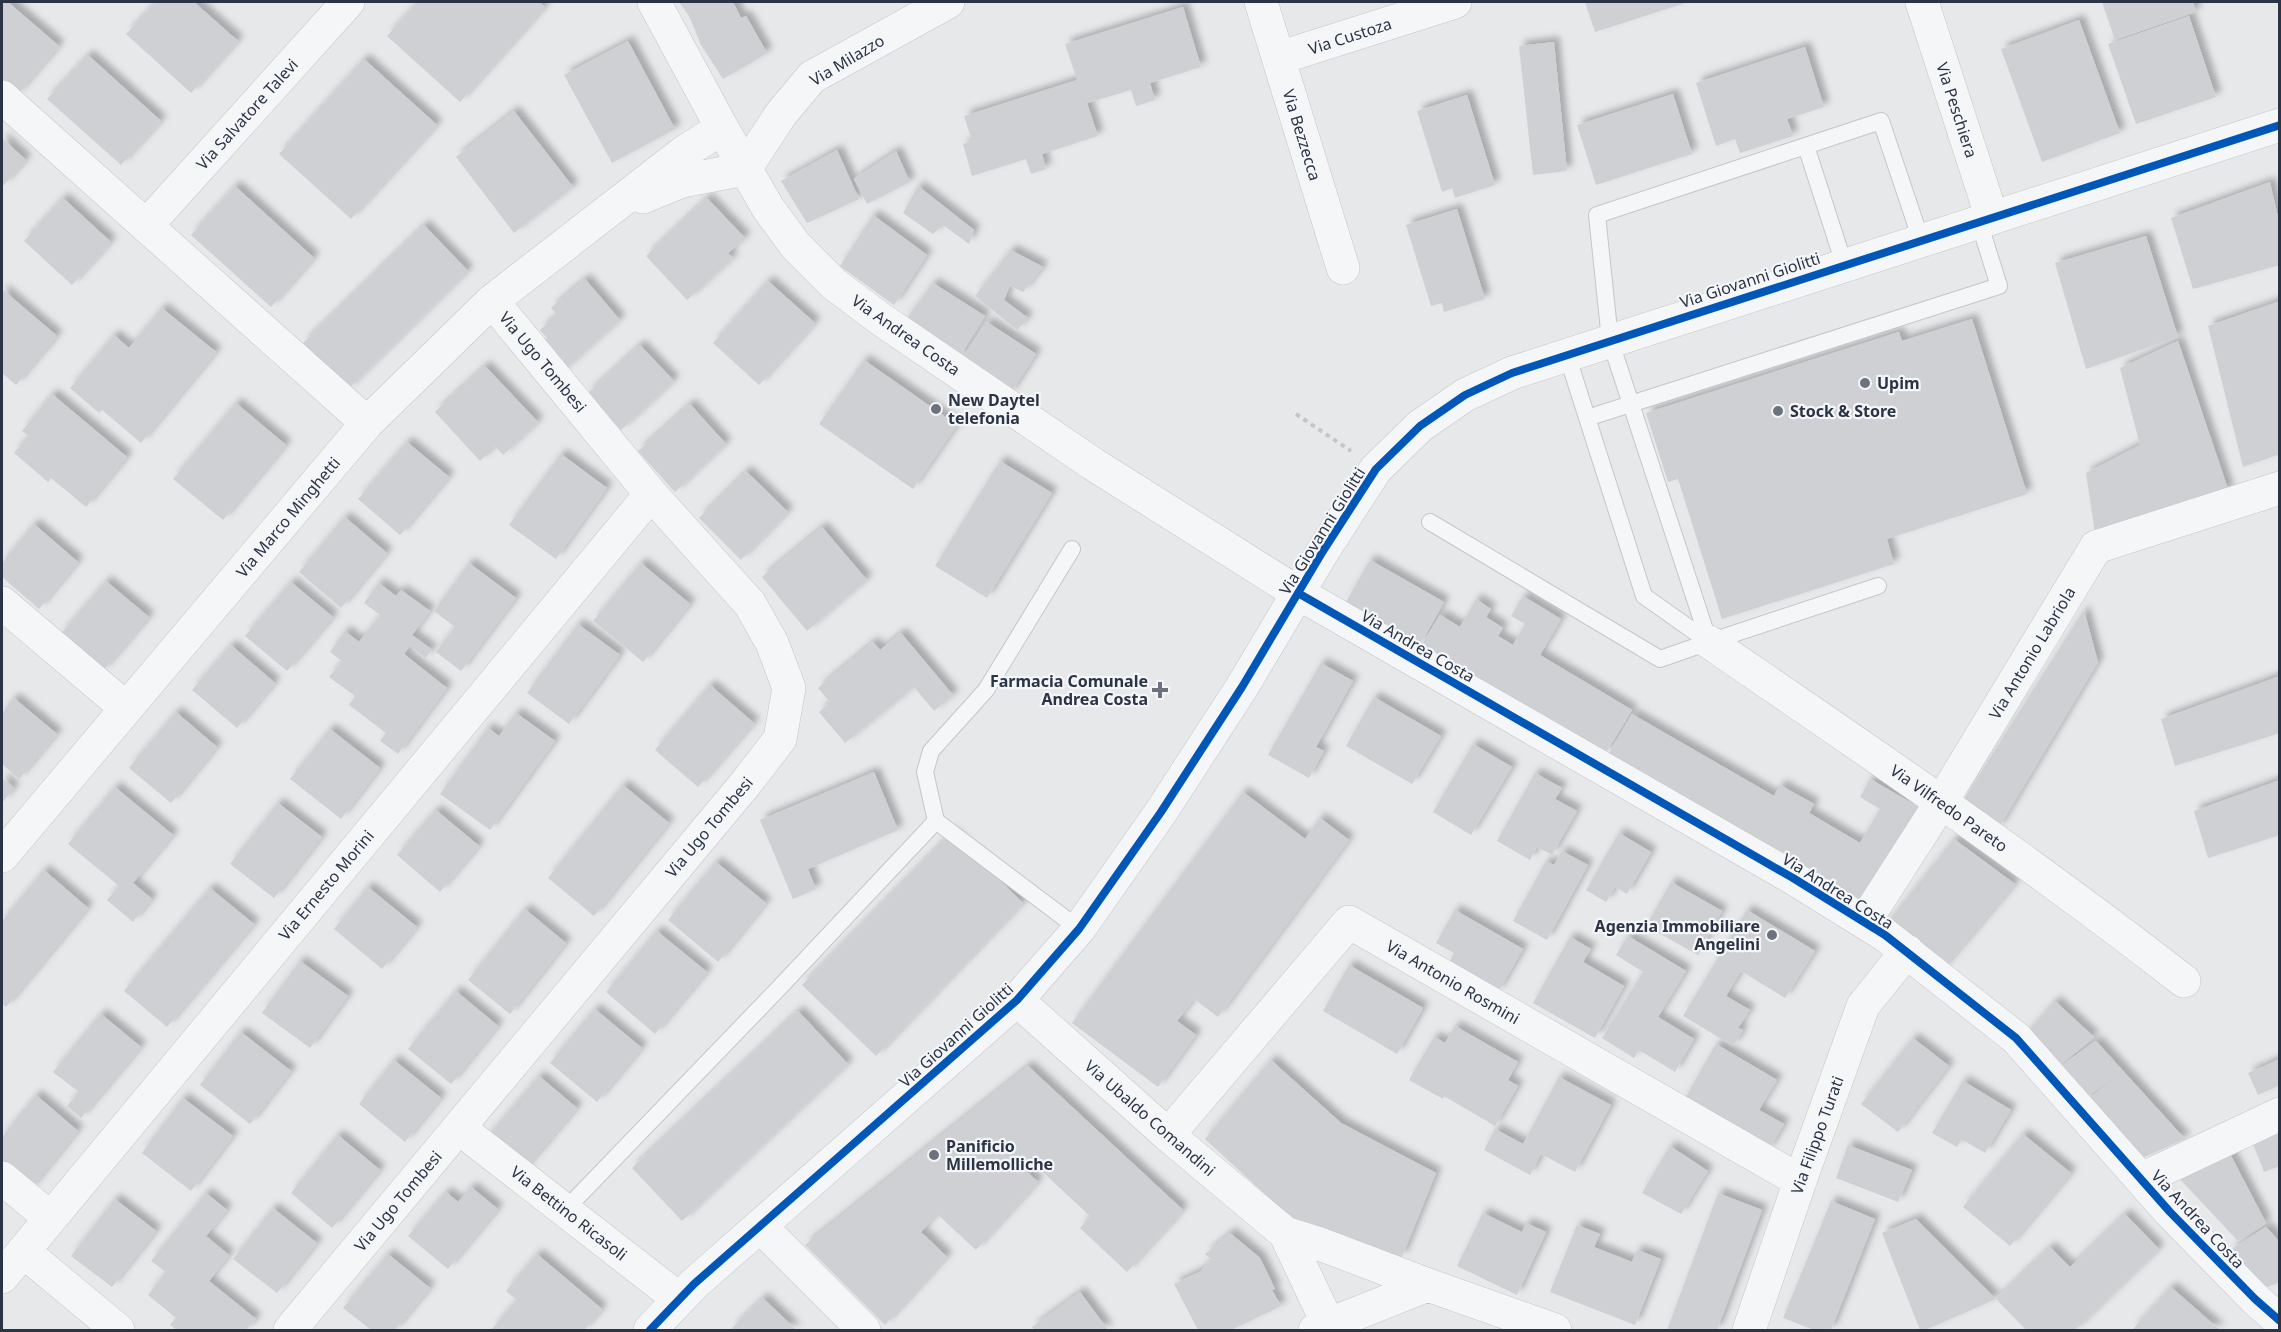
<svg xmlns="http://www.w3.org/2000/svg" width="2281" height="1332" viewBox="0 0 2281 1332" font-family="'Noto Sans',sans-serif">
<defs>
<filter id="shadow"><feDropShadow dx="5.5" dy="-5.5" stdDeviation="3" flood-color="#0004"/></filter>
</defs>
<rect width="100%" height="100%" fill="#e6e8ea"/>
<path fill="#ced0d3" filter="url(#shadow)" d="M2,2H8L59,46L17,95L2,81Z
M156,2H194L238,41L191,93L126,34Z
M418,2H539L545,7L460,102L387,36Z
M679,2H733L741,18L746,16L767,53L723,79L701,45L689,16Z
M1585,2H1688L1595,32Z
M2102,2H2193L2196,12L2115,40Z
M1183,7L1201,67L1150,83L1155,100L1136,106L1131,90L1087,103L1098,136L1042,154L1046,169L1031,174L1026,159L972,176L963,144L972,141L964,116L1077,80L1065,44Z
M2189,16L2216,97L2136,124L2108,44Z
M2079,20L2120,133L2042,162L2001,49Z
M628,41L675,129L612,163L564,75Z
M1554,42L1567,171L1533,175L1519,46Z
M1805,47L1824,107L1787,119L1793,136L1740,153L1735,139L1716,146L1696,83Z
M88,55L161,121L121,165L47,99Z
M364,59L437,125L351,219L279,154Z
M1673,94L1692,154L1596,185L1577,125Z
M1467,95L1495,185L1455,198L1452,188L1442,192L1417,111Z
M514,111L573,187L514,233L456,157Z
M2,138L26,160L2,187Z
M837,150L859,199L807,223L781,181Z
M896,151L910,182L867,204L854,179Z
M2270,182L2280,226V265L2193,289L2171,218Z
M235,186L314,258L271,307L191,235Z
M918,186L974,230L969,244L943,225L933,234L903,213Z
M63,198L111,242L72,285L24,241Z
M707,198L745,238L728,253L733,258L687,300L646,256Z
M1457,209L1485,299L1444,312L1442,303L1431,306L1406,225Z
M873,215L927,255L894,305L840,266Z
M424,225L468,271L348,389L303,343Z
M2146,236L2178,337L2086,369L2055,263Z
M1011,250L1043,267L1023,292L1010,286L1004,300L1028,318L1017,330L975,296Z
M585,279L620,320L561,373L539,348L549,340L540,330L557,315L551,308Z
M768,281L815,323L759,385L713,343Z
M933,283L985,316L958,359L905,321Z
M2,289L57,336L16,385L2,373Z
M2280,301V454L2243,467L2208,326Z
M162,308L216,352L141,443L102,410L99,413L70,388L114,335L129,348Z
M1972,319L2027,494L1887,539L1894,564L1722,619L1678,479L1668,482L1646,413L1899,332L1902,341Z
M987,322L1036,354L1010,394L959,363Z
M2178,341L2229,492L2095,533L2086,473L2140,445L2120,368Z
M640,345L674,381L621,430L587,394Z
M864,360L957,425L913,489L819,424Z
M485,366L538,422L503,455L495,446L480,461L435,412Z
M52,394L127,457L86,507L51,478L48,482L14,453L29,436L22,431Z
M236,403L286,445L223,520L173,479Z
M690,404L726,444L675,492L638,451Z
M407,442L449,477L400,535L358,499Z
M561,454L607,488L556,559L509,525Z
M1000,461L1052,493L987,598L935,566Z
M746,471L788,512L741,560L699,518Z
M345,517L387,553L341,608L299,572Z
M34,524L78,562L39,609L2,577V563Z
M822,527L867,580L807,631L762,577Z
M1370,560L1444,602L1420,645L1346,602Z
M469,563L516,598L461,671L436,652L455,627L434,611Z
M641,563L690,604L643,662L593,621Z
M106,581L149,617L103,671L60,635Z
M291,582L333,617L287,671L245,636Z
M379,583L396,596L401,590L430,611L412,635L432,650L425,658L410,646L404,654L447,688L398,754L380,741L386,733L349,705L355,696L329,677L342,661L330,652L345,631L359,642L380,615L364,603Z
M1523,596L1561,619L1540,655L1632,710L1605,754L1422,644L1440,615L1460,627L1476,599L1491,609L1486,617L1503,628L1498,636L1513,645L1525,624L1511,616Z
M2084,610L2098,662L1998,829L1962,802Z
M578,624L620,655L569,724L527,693Z
M901,633L953,695L934,711L914,687L845,743L819,712L830,702L818,688L873,642L880,650Z
M231,645L275,683L237,728L192,690Z
M1321,663L1353,681L1316,747L1324,751L1309,778L1268,755Z
M2280,676V733L2175,766L2161,719Z
M710,685L754,723L698,787L655,750Z
M1374,697L1441,736L1412,784L1346,746Z
M14,698L57,734L19,779L2,764V713Z
M176,712L217,747L171,803L129,768Z
M516,713L555,741L490,830L440,794L488,728L499,736Z
M1632,714L1774,796L1780,785L1814,804L1809,813L1860,843L1880,809L1860,797L1870,779L1919,807L1862,905L1607,757Z
M330,729L380,768L341,819L290,779Z
M1473,744L1512,767L1471,835L1433,812Z
M874,772L898,830L808,869L816,889L793,899L760,820Z
M1535,773L1562,788L1555,799L1577,811L1552,855L1537,847L1530,860L1497,841Z
M2,778L14,788L2,803Z
M2280,780V835L2208,858L2194,811Z
M623,785L669,823L594,916L548,878Z
M115,787L173,835L133,883L152,899L133,922L107,900L119,886L68,844Z
M1243,792L1305,839L1320,818L1349,840L1218,1017L1194,999L1177,1021L1196,1035L1158,1087L1072,1023Z
M278,803L322,837L274,898L230,864Z
M436,810L479,846L440,892L397,855Z
M951,833L1023,903L876,1056L802,985Z
M1619,833L1651,852L1627,894L1615,887L1606,902L1586,890Z
M1954,839L2015,884L1941,971L1885,926Z
M1562,851L1588,865L1547,940L1513,921L1546,861L1554,865Z
M716,862L766,903L718,962L668,920Z
M44,870L88,908L6,1007L2,1004V921Z
M1671,882L1722,911L1698,955L1646,926Z
M368,887L417,927L382,969L334,929Z
M210,888L254,924L167,1027L124,991Z
M525,909L566,943L510,1014L468,980Z
M1455,910L1523,949L1498,992L1449,963L1454,953L1436,943Z
M1747,910L1815,951L1785,998L1741,971L1726,996L1750,1010L1738,1028L1743,1030L1733,1046L1683,1016Z
M657,931L707,972L655,1034L606,992Z
M1628,936L1686,971L1658,1017L1694,1039L1675,1072L1639,1050L1634,1058L1602,1038L1643,972L1616,955Z
M1570,937L1591,949L1583,962L1624,986L1595,1038L1533,1003Z
M300,961L348,996L310,1048L262,1013Z
M1349,965L1423,1008L1397,1054L1323,1011Z
M456,991L498,1026L451,1084L408,1049Z
M2055,1001L2094,1037L2056,1069L2096,1041L2185,1139L2142,1158L2084,1102L2115,1078L2083,1099L2023,1038Z
M595,1009L642,1048L597,1102L550,1063Z
M798,1011L848,1064L682,1221L632,1168Z
M101,1014L141,1047L81,1118L67,1106L79,1092L53,1072Z
M1455,1026L1518,1062L1508,1080L1518,1086L1495,1126L1444,1096L1443,1099L1409,1080L1434,1037L1445,1043Z
M241,1032L291,1071L250,1124L200,1085Z
M1913,1038L1949,1066L1898,1132L1861,1104Z
M1716,1044L1777,1080L1759,1110L1784,1124L1768,1151L1683,1102Z
M2280,1059V1085L2258,1095L2248,1073Z
M394,1060L441,1098L405,1142L359,1104Z
M1271,1060L1341,1123L1436,1173L1402,1257L1294,1221L1205,1139Z
M1028,1066L1183,1210L1127,1272L1080,1228L1090,1216L1035,1165L1027,1172L1038,1182L976,1250L937,1214L921,1232L947,1257L885,1325L805,1245Z
M539,1076L577,1108L521,1174L483,1142Z
M1559,1077L1611,1105L1575,1172L1541,1154L1530,1175L1484,1150L1495,1129L1523,1144Z
M1963,1081L2011,1110L1985,1153L1961,1139L1957,1147L1932,1133Z
M36,1095L78,1131L30,1190L2,1167V1137Z
M183,1098L233,1136L191,1191L142,1153Z
M2280,1130V1166L2264,1172L2252,1141Z
M2023,1134L2071,1173L2010,1246L1963,1207Z
M338,1135L380,1170L332,1228L291,1193Z
M1848,1145L1912,1170L1898,1202L1836,1178Z
M1670,1146L1708,1171L1681,1214L1642,1193Z
M2227,1148L2266,1223L2238,1241L2176,1175Z
M471,1187L498,1209L448,1269L408,1236L446,1192L458,1202Z
M206,1193L227,1210L206,1236L229,1255L209,1281L256,1319L246,1330H177L170,1325L176,1318L148,1295L166,1272L151,1261Z
M1718,1193L1762,1210L1717,1330H1667Z
M115,1199L156,1231L112,1287L71,1256Z
M1831,1201L1875,1219L1831,1330H1814L1783,1318Z
M273,1208L317,1243L277,1293L233,1259Z
M1483,1213L1522,1232L1526,1223L1546,1232L1517,1295L1457,1266Z
M2125,1214L2159,1249L2075,1330H2026L1996,1299L2050,1247L2070,1267Z
M1916,1219L1996,1299L1925,1330H1920L1882,1233Z
M1577,1225L1600,1234L1594,1247L1632,1262L1637,1250L1661,1259L1635,1325L1550,1292Z
M2266,1227L2280,1242V1282L2262,1289L2230,1250Z
M1230,1233L1260,1258L1275,1289L1272,1290L1281,1306L1231,1330H1198L1174,1284L1201,1271L1211,1259L1205,1254Z
M388,1254L430,1288L395,1330H371L343,1308Z
M537,1254L602,1309L584,1330H491L517,1300L506,1291Z
M2171,1287L2220,1330H2132Z
M1080,1292L1108,1330H1034L1032,1327Z
M763,1298L796,1330H730Z"/>
<g fill="none" stroke-linecap="round" stroke-linejoin="round">
<defs>
<path id="service" d="M1806,146L1844,264
M1567,355L1644,596L1709,642L1878,586
M1587,418L1999,286L1979,222
M1430,522L1660,659L1709,642L1610,340L1597,215L1881,121L1921,240
M1072,549L986,690L931,751L925,772L936,821L1079,929
M565,1210L779,988L936,821"/>
<path id="minor" d="M654,2L722,128L768,208L796,246L834,284L882,320L1093,464L1298,593L1793,878L1885,935L2016,1038L2170,1212L2255,1299L2280,1321
M1261,2L1343,268
M1922,2L1992,218
M1279,58L1455,2
M2,97L367,423
M745,169L781,114L812,77L948,2
M643,197L682,181L745,169
M146,226L348,2
M2,603L126,708
M1709,642C1870,752 2030,861 2184,981
M2,856L367,423L492,301L683,153L722,128
M1865,921L1942,801L2096,547L2280,488
M1017,1000L1168,1135L1285,1233L1317,1243L1428,1285L1555,1330
M459,1128L679,1299
M1168,1135L1349,922L1800,1181
M2,1178L49,1217
M2142,1179L2280,1114
M760,1226L864,1330
M1285,1233L1331,1330
M23,1251L118,1330
M2,1277L651,494
M290,1330L746,783L780,739L789,688L772,643L750,604L651,494L492,301
M1315,1330L1428,1285
M1749,1330L1800,1181L1863,1006L1907,951"/>
<path id="tertiary" d="M650,1330L694,1284L1017,1000L1079,929L1161,812L1242,687L1323,551L1376,469L1420,426L1465,395L1512,373L2280,125"/>
</defs>
<use href="#service" stroke="#c4c6c8" stroke-width="18"/>
<use href="#minor" stroke="#c4c6c8" stroke-width="34"/>
<use href="#tertiary" stroke="#c4c6c8" stroke-width="34"/>
<path stroke="#c5c6ca" stroke-width="4" stroke-dasharray="4.5 4.5" stroke-linecap="butt" d="M1296,414L1351,451"/>
<use href="#service" stroke="#f5f6f7" stroke-width="16"/>
<use href="#minor" stroke="#f5f6f7" stroke-width="33"/>
<use href="#tertiary" stroke="#f5f6f7" stroke-width="33"/>
<defs>
<path id="cycleway" d="M1298,593L1793,878L1885,935L2016,1038L2170,1212L2255,1299L2280,1321
M650,1330L694,1284L1017,1000L1079,929L1161,812L1242,687L1323,551L1376,469L1420,426L1465,395L1512,373L2280,125"/>
</defs>
<use href="#cycleway" stroke="#f4f6f9" stroke-width="11"/>
<use href="#cycleway" stroke="#0057b8" stroke-width="8"/>
</g>
<g fill="#6c737f" stroke="#f4f6f9" stroke-width="2">
<circle cx="1865" cy="383" r="6"/>
<circle cx="936" cy="409" r="6"/>
<circle cx="1778" cy="411" r="6"/>
<path d="M1157 681h6v6h6v6h-6v6h-6v-6h-6v-6h6z"/>
<circle cx="1772" cy="935" r="6"/>
<circle cx="934" cy="1155" r="6"/>
</g>
<g text-anchor="middle" dominant-baseline="central" stroke-width="4.5" stroke-linejoin="round" paint-order="stroke">
<g font-size="16" fill="#2b3445" stroke="#f4f6f9">
<text transform="translate(1350 36) rotate(-18)">Via Custoza</text>
<text transform="translate(847 60) rotate(-31)">Via Milazzo</text>
<text transform="translate(1957 110) rotate(72)">Via Peschiera</text>
<text transform="translate(247 114) rotate(-48)">Via Salvatore Talevi</text>
<text transform="translate(1302 135) rotate(73)">Via Bezzecca</text>
<text transform="translate(1750 280) rotate(-18)">Via Giovanni Giolitti</text>
<text transform="translate(906 335) rotate(35)">Via Andrea Costa</text>
<text transform="translate(543 362) rotate(50)">Via Ugo Tombesi</text>
<text transform="translate(288 517) rotate(-50)">Via Marco Minghetti</text>
<text transform="translate(1322 531) rotate(-58)">Via Giovanni Giolitti</text>
<text transform="translate(1418 646) rotate(30)">Via Andrea Costa</text>
<text transform="translate(2032 653) rotate(-59)">Via Antonio Labriola</text>
<text transform="translate(1949 808) rotate(35)">Via Vilfredo Pareto</text>
<text transform="translate(709 827) rotate(-50)">Via Ugo Tombesi</text>
<text transform="translate(326 885) rotate(-50)">Via Ernesto Morini</text>
<text transform="translate(1838 891) rotate(32)">Via Andrea Costa</text>
<text transform="translate(1453 982) rotate(30)">Via Antonio Rosmini</text>
<text transform="translate(956 1035) rotate(-42)">Via Giovanni Giolitti</text>
<text transform="translate(1150 1118) rotate(41)">Via Ubaldo Comandini</text>
<text transform="translate(1817 1135) rotate(-70)">Via Filippo Turati</text>
<text transform="translate(398 1201) rotate(-50)">Via Ugo Tombesi</text>
<text transform="translate(569 1213) rotate(38)">Via Bettino Ricasoli</text>
<text transform="translate(2198 1219) rotate(47)">Via Andrea Costa</text>
</g>
<g font-size="16" font-weight="bold" fill="#2b3445" stroke="#f4f6f9" text-anchor="start">
<text x="1877" y="383">Upim</text>
<text x="948" y="400">New Daytel<tspan x="948" dy="18">telefonia</tspan></text>
<text x="1790" y="411">Stock &amp; Store</text>
<text x="1148" y="681" text-anchor="end">Farmacia Comunale<tspan x="1148" dy="18">Andrea Costa</tspan></text>
<text x="1760" y="926" text-anchor="end">Agenzia Immobiliare<tspan x="1760" dy="18">Angelini</tspan></text>
<text x="946" y="1146">Panificio<tspan x="946" dy="18">Millemolliche</tspan></text>
</g>
</g>
<rect width="2281" height="1332" fill="none" stroke="#2b3445" stroke-width="6"/>
</svg>
